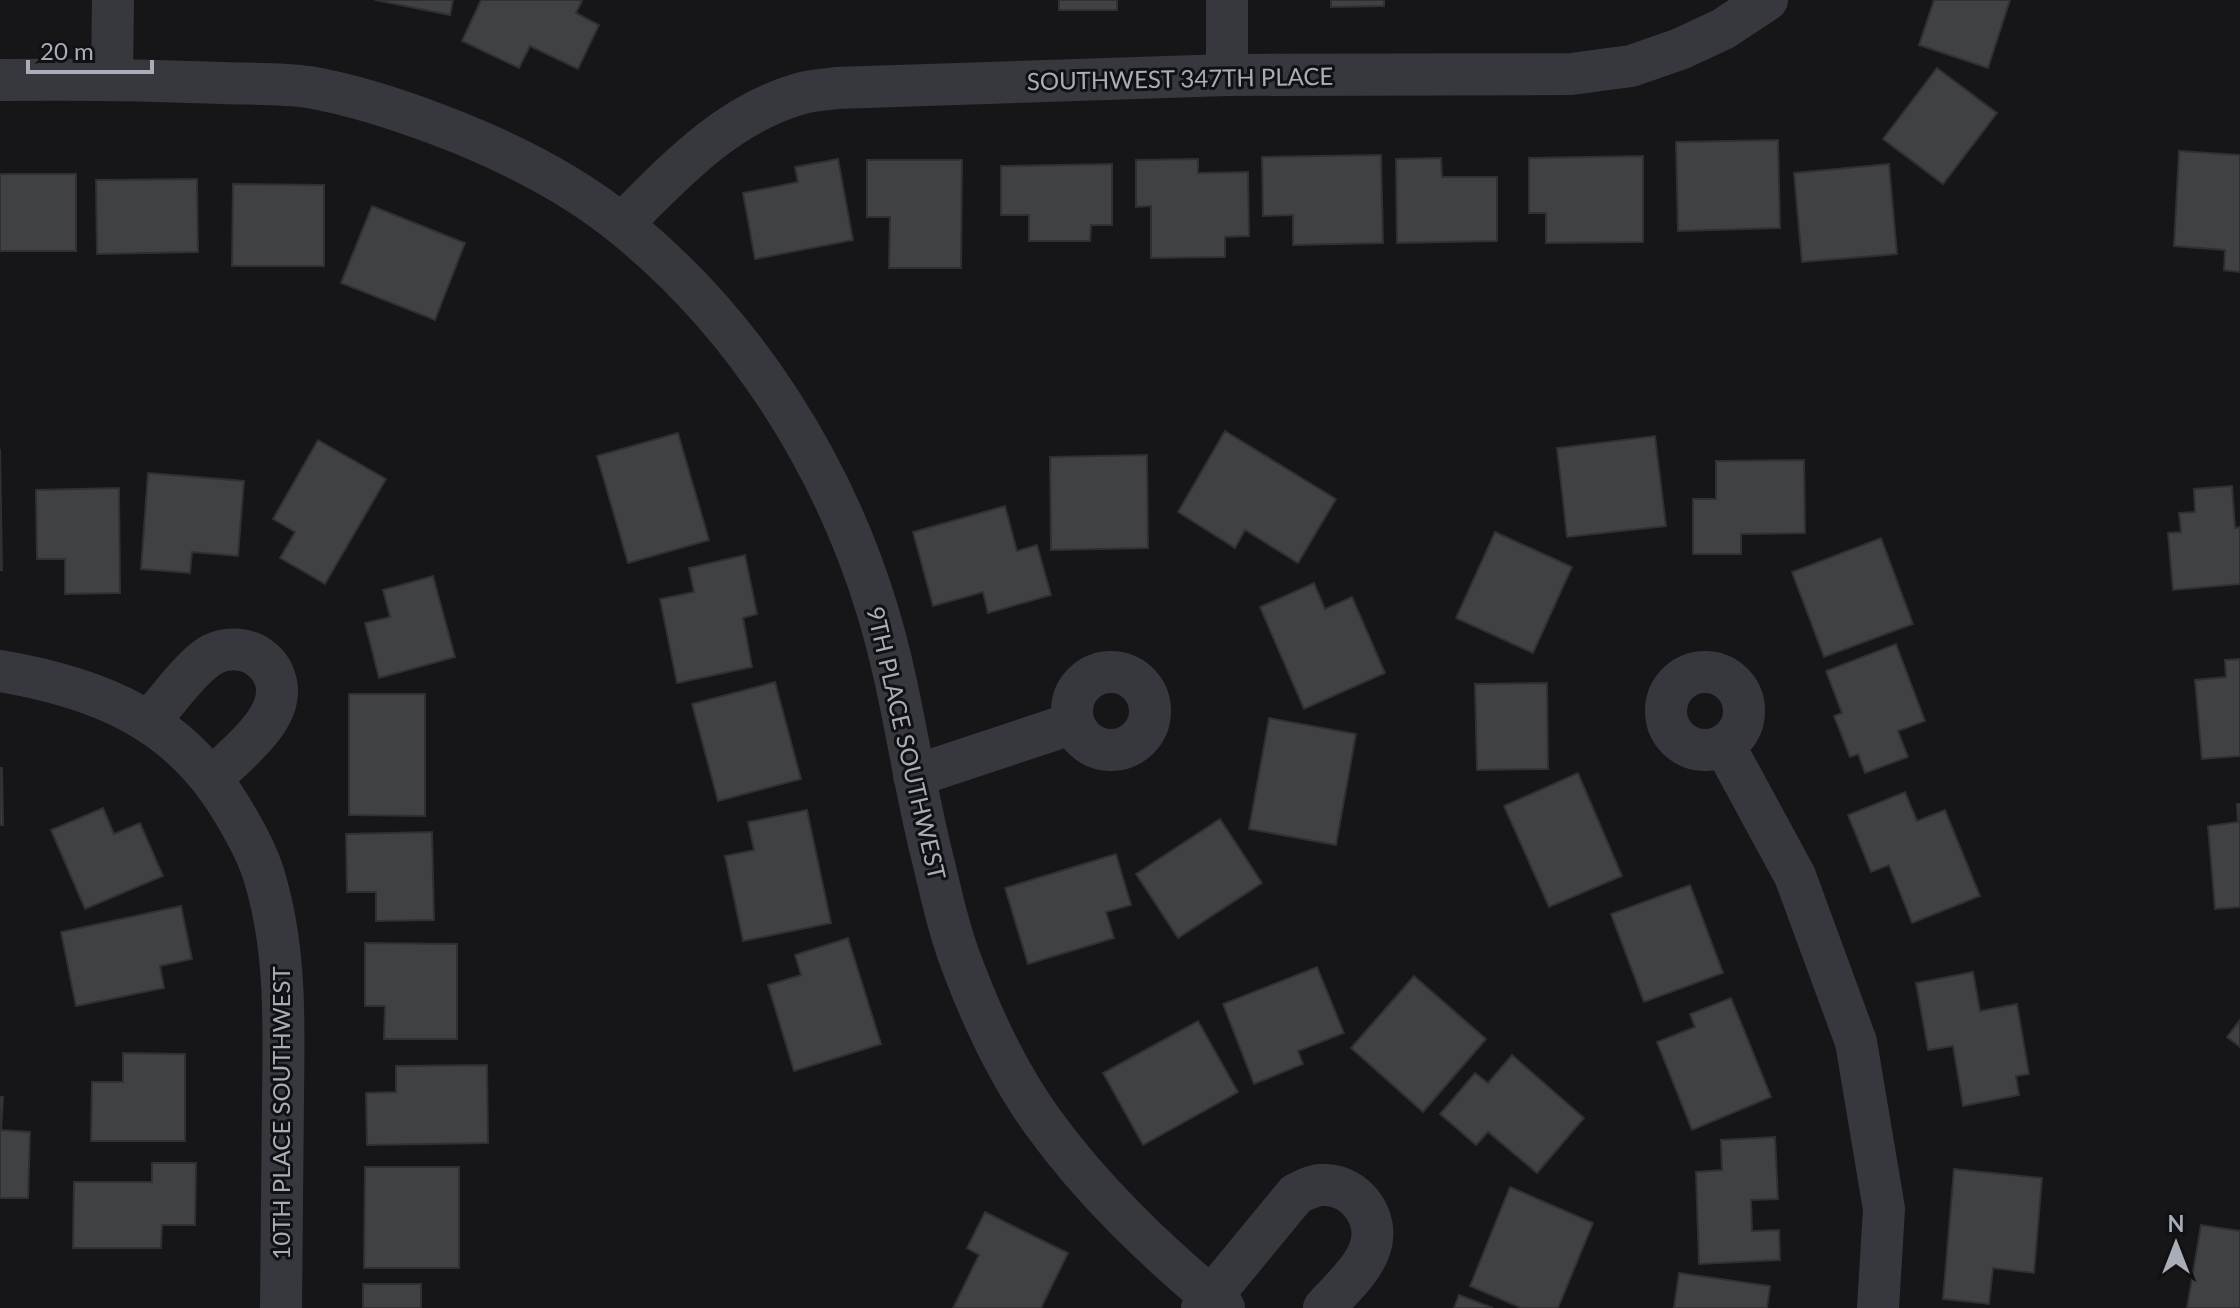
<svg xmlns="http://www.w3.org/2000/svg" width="2240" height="1308" viewBox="0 0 2240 1308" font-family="Lato,sans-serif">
<rect width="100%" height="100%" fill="#161618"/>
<path fill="#404145" stroke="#303034" stroke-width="2" d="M375,0H453L450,15Z
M481,0H579L582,1L576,13L599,25L578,69L530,46L519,68L462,41Z
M1059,0H1117V10H1059Z
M1331,0H1384V6L1331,7Z
M1934,0H2010L1988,68L1919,45Z
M1937,68L1997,113L1943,184L1883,139Z
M1778,140L1780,228L1678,231L1676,142Z
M2179,151L2240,155V272L2224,270L2225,250L2174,246Z
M1381,155L1383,243L1293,245V215L1263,216L1262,157Z
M1643,156V242L1546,243V213H1529V158Z
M1441,158L1442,177H1497V241L1397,243L1396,159Z
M838,159L853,240L755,259L743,193L798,182L795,167Z
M1198,159V173L1248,172L1249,236L1225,237V257L1151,258V206L1136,207V160Z
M867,160H962L961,268H889L890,217H867Z
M1112,164V225H1091L1090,241H1029V215H1001V166Z
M1889,164L1897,254L1802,262L1794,173Z
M0,174H76V251H0Z
M197,179L198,252L97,254L96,180Z
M233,184L324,185V266H232Z
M372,206L465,243L435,320L341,283Z
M1225,431L1336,499L1298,563L1245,530L1235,548L1178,512Z
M678,433L709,540L628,563L597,456Z
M1655,436L1666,526L1567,537L1557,448Z
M318,440L386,479L325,584L280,558L295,532L273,519Z
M0,449L2,570H0Z
M1147,455L1148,548L1051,550L1050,457Z
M1804,460L1805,533L1741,534V554H1693V499H1716V461Z
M148,473L244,481L238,556L192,552L190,573L141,569Z
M2232,486L2235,528L2240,527V584L2173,590L2168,533L2181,532L2179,513L2195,512L2194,489Z
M119,488L120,593L65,594V559H37L36,490Z
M1005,506L1017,551L1037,545L1051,595L988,613L983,592L933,606L913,532Z
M1495,532L1572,567L1533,653L1456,618Z
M1881,538L1913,624L1824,657L1792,572Z
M745,555L757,614L743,618L752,667L677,683L660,599L694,592L689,568Z
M433,576L455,657L379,678L365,623L390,617L383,590Z
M1314,583L1325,609L1352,597L1385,673L1304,709L1260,607Z
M1896,644L1925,721L1898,731L1908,757L1865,773L1858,754L1850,757L1834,716L1842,713L1826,671Z
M2240,659V756L2202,759L2195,680L2226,677L2225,660Z
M775,682L801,779L718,801L692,704Z
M1547,683L1548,769L1477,770L1475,684Z
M349,694H425V816L349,815Z
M1269,718L1356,734L1336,845L1249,829Z
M0,768H2L3,825H0Z
M1578,773L1622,876L1549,907L1504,806Z
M1905,792L1917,821L1945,810L1980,896L1912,923L1889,865L1871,872L1848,815Z
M2237,804H2240V907L2215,909L2208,826L2238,822Z
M103,808L114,834L140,823L163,876L85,909L51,830Z
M807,810L831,923L743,941L725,856L754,850L748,822Z
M1220,819L1262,883L1178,938L1136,874Z
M432,832L434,920L376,921V892H347L346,834Z
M1116,854L1131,905L1106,912L1114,938L1028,964L1005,888Z
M1690,885L1723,973L1644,1002L1611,914Z
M181,906L192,959L160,966L164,988L76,1006L61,932Z
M848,938L881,1044L794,1071L768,985L801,975L795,955Z
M365,943L457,944V1039H384L385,1006H365Z
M1317,967L1344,1033L1298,1051L1303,1064L1254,1084L1223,1004Z
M1973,972L1980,1011L2017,1004L2029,1074L2016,1076L2019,1095L1963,1106L1953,1046L1928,1050L1916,983Z
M1414,976L1486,1039L1423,1112L1351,1048Z
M1731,998L1771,1097L1692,1130L1657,1042L1695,1027L1690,1014Z
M2240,1020V1047L2227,1037Z
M1198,1021L1238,1092L1143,1145L1103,1073Z
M123,1053L185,1054V1141H91L92,1082H123Z
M1512,1055L1584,1118L1537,1173L1488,1132L1476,1145L1440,1114L1475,1073L1488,1083Z
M487,1065L488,1143L367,1145L366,1093L396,1092V1066Z
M0,1097H3L1,1130L30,1132L28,1198H0Z
M1775,1137L1778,1199L1751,1200L1752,1231L1779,1230L1780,1260L1699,1264L1696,1172L1722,1170L1721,1140Z
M152,1163H196L195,1225H162L161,1248H73L74,1182H152Z
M365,1167H459V1268H364Z
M1954,1169L2042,1178L2034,1273L1993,1268L1989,1304L1943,1299Z
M1510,1187L1593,1223L1558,1308H1521L1470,1286Z
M985,1212L1068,1253L1041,1308H953L979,1255L967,1248Z
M2201,1225L2240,1231V1308H2187Z
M1679,1273L1770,1286L1767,1308H1674Z
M363,1284H421V1308H363Z
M1459,1295L1493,1308H1454Z"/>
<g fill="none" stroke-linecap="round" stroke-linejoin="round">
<path stroke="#37383d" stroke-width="42" d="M1227,0V75
M112,79L113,0
M0,80C74,79 148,80 223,83C251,84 282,83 309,87C354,95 397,109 439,125C505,150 570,182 625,227C745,325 832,462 877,609C903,693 912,780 934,864C942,898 950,934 963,967C983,1020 1009,1075 1042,1121C1093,1192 1158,1253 1224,1308
M622,224C674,172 726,115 799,94C811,90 824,90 836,88L1227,75L1571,74L1631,66L1680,49L1723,29L1767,0
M0,671C100,688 181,721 234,813C246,833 259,856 265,879C286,949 284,1023 283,1096C282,1166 282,1237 281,1308
M1666 711a39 39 0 1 1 78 0a39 39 0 1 1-78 0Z
M1072 711a39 39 0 1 1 78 0a39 39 0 1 1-78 0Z
M149,721C167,702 191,666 213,654C226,648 241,648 254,654C265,660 273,670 276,682C285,719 235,755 211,779
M1724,745L1795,876L1856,1042L1884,1209L1878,1308
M914,776L1074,723
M1202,1308L1296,1194C1306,1189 1315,1184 1326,1185C1357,1186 1380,1219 1370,1248C1363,1270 1340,1290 1324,1308"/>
</g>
<g text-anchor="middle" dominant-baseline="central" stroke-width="6" stroke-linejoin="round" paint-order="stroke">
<g font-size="24" fill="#a8adb8" stroke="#111113">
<text transform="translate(1180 78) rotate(-1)">SOUTHWEST 347TH PLACE</text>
<text transform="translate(907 743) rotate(77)">9TH PLACE SOUTHWEST</text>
<text transform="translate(280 1113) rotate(-90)">10TH PLACE SOUTHWEST</text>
</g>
</g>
<g transform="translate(2176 1244)" stroke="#111113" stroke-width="6" paint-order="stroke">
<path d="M0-6L14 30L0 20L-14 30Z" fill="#a8adb8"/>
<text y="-12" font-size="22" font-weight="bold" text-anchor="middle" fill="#a8adb8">N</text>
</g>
<path d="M28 60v12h124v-12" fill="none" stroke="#a8adb8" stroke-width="4"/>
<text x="40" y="60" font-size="24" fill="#a8adb8" stroke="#111113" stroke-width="6" paint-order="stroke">20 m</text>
</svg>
